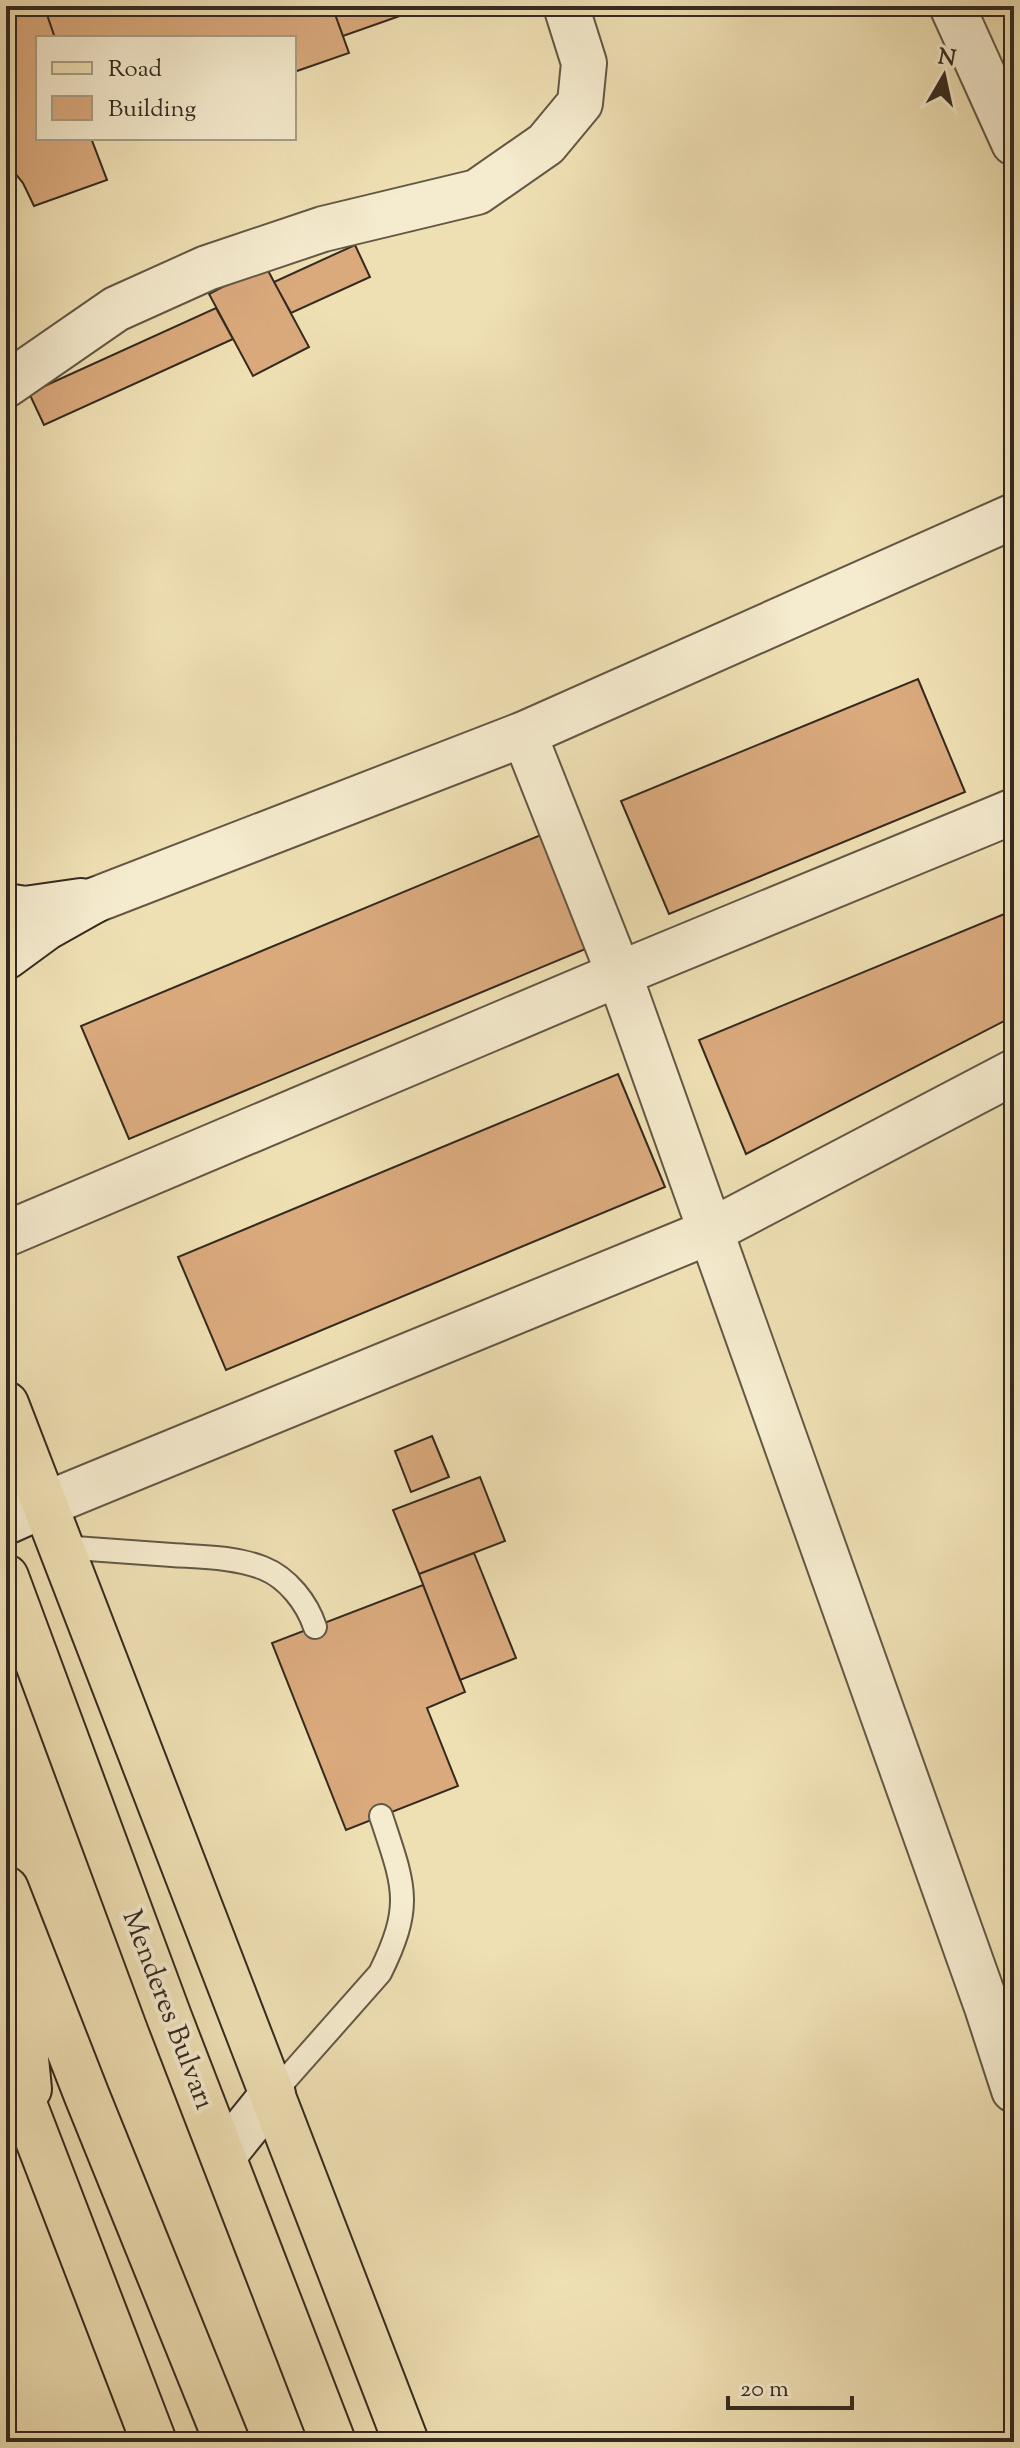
<svg xmlns="http://www.w3.org/2000/svg" width="1020" height="2448" viewBox="0 0 1020 2448" font-family="'Sorts Mill Goudy',serif">
<rect width="100%" height="100%" fill="#efe0b4"/>
<filter id="stains"><feTurbulence type="fractalNoise" baseFrequency=".0025" numOctaves="4"/><feColorMatrix values="0 0 0 0 .2 0 0 0 0 .09 0 0 0 0 .02 0 0 0 .5 -.17"/></filter>
<radialGradient id="worn" r=".72"><stop offset=".6" stop-color="#630" stop-opacity="0"/><stop offset="1" stop-color="#630" stop-opacity=".3"/></radialGradient>
<path fill="#daaa7d" stroke="#342a20" stroke-width="2" d="M6,6H44L55,38H38V138H91L107,180L34,206L23,183L6,162Z
M44,6H332L349,53L294,72V38H55Z
M332,6H428L343,36Z
M355,245L370,277L291,313L274,282Z
M265,265L309,347L253,376L209,294Z
M216,308L233,339L44,425L29,393Z
M918,679L965,792L669,914L621,801Z
M548,832L595,945L129,1139L81,1026Z
M1014,910V1016L746,1154L699,1040Z
M618,1074L665,1187L226,1370L178,1257Z
M432,1436L449,1477L411,1492L395,1451Z
M480,1477L505,1541L419,1574L393,1510Z
M474,1553L516,1658L460,1680L419,1574Z
M423,1585L465,1692L427,1708L458,1786L346,1830L272,1643Z"/>
<g fill="none" stroke-linecap="round" stroke-linejoin="round">
<defs>
<path id="lane" d="M61,1547C98,1550 135,1552 172,1555C202,1557 235,1557 263,1568C288,1578 307,1603 315,1627
M273,2094L380,1973C414,1904 404,1886 381,1816"/>
<path id="street" d="M952,6L1014,143
M6,385L116,309L207,268L323,229L477,192L546,144L580,103L584,63L566,6
M524,734L619,974L987,2007L1014,2090
M95,900L524,734L1014,516
M6,1234L619,974L1014,811
M44,1505L709,1232L1014,1072"/>
<path id="secondary" d="M6,906L25,909L81,901
M6,957L47,927L95,900
M6,1522L44,1505
M223,2156L273,2094"/>
<path id="primary" d="M6,1404L406,2442
M6,1577L169,2017L333,2442
M6,1889L87,2096L227,2442
M16,1955L29,2089
M6,2057L154,2442"/>
</defs>
<use href="#lane" stroke="#635845" stroke-width="26"/>
<use href="#street" stroke="#635845" stroke-width="48"/>
<use href="#secondary" stroke="#342a20" stroke-width="48"/>
<use href="#primary" stroke="#342a20" stroke-width="48"/>
<use href="#lane" stroke="#f5ebce" stroke-width="22"/>
<use href="#street" stroke="#f5ebce" stroke-width="44"/>
<use href="#secondary" stroke="#f5ebce" stroke-width="44"/>
<use href="#primary" stroke="#efe0b4" stroke-width="44"/>
</g>
<g text-anchor="middle" dominant-baseline="central" stroke-width="8" stroke-linejoin="round" paint-order="stroke">
<g font-size="28" fill="#342a20" stroke="#f5ebce">
<text transform="translate(167 2010) rotate(69)">Menderes Bulvarı</text>
</g>
</g>
<rect width="1020" height="2448" fill="none" stroke="#efe0b4" stroke-width="32"/>
<rect x="8" y="8" width="1004" height="2432" fill="none" stroke="#342a20" stroke-width="4"/>
<rect x="16" y="16" width="988" height="2416" fill="none" stroke="#342a20" stroke-width="2"/>
<rect x="36" y="36" width="260" height="104" fill="#f5ebce" stroke="#a89e88" stroke-width="2"/>
<rect x="52" y="62" width="40" height="12" fill="#efe0b4" stroke="#a89e88" stroke-width="2"/>
<text x="108" y="76" font-size="24" fill="#342a20">Road</text>
<rect x="52" y="96" width="40" height="24" fill="#daaa7d" stroke="#a89e88" stroke-width="2"/>
<text x="108" y="116" font-size="24" fill="#342a20">Building</text>
<g transform="translate(944 76) rotate(9)" stroke="#f5ebce" stroke-width="6" paint-order="stroke">
<path d="M0-6L14 30L0 20L-14 30Z" fill="#342a20"/>
<text y="-12" font-size="22" font-weight="bold" text-anchor="middle" fill="#342a20">N</text>
</g>
<path d="M728 2396v12h124v-12" fill="none" stroke="#342a20" stroke-width="4"/>
<text x="740" y="2396" font-size="24" fill="#342a20" stroke="#f5ebce" stroke-width="6" paint-order="stroke">20 m</text>
<rect width="100%" height="100%" filter="url(#stains)"/>
<rect width="100%" height="100%" fill="url(#worn)"/>
</svg>
